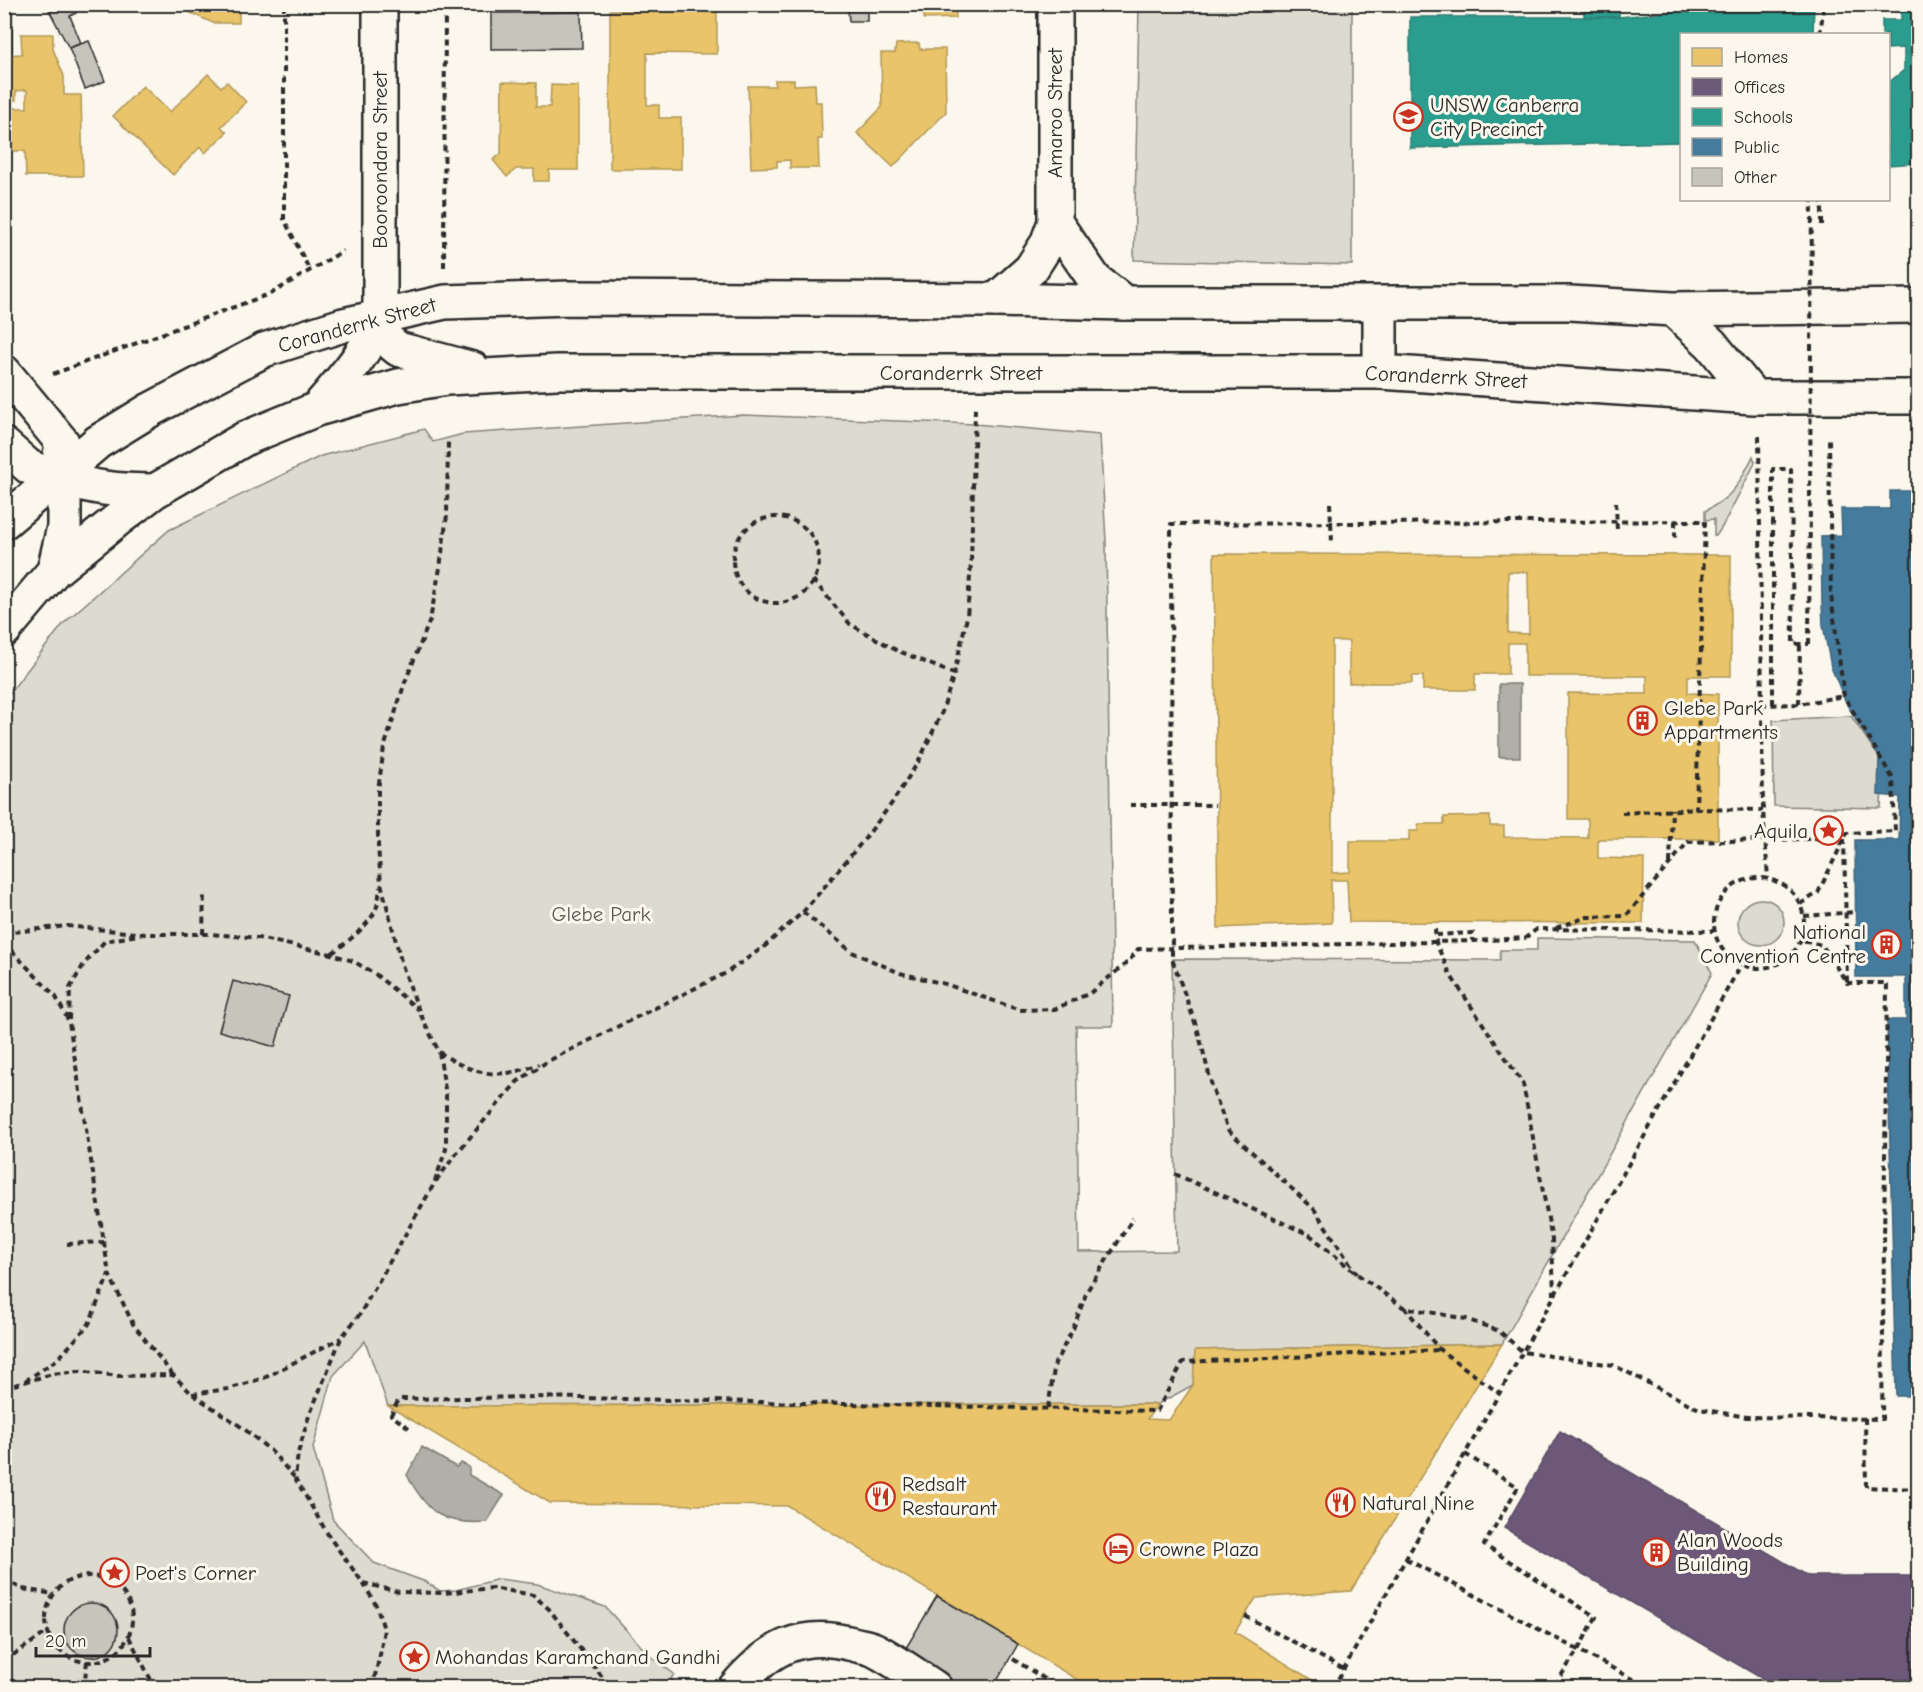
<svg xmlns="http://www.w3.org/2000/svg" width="1923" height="1692" viewBox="0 0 1923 1692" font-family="'Comic Neue',sans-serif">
<rect width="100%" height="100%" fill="#fbf7ec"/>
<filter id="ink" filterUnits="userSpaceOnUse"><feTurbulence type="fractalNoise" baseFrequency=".0167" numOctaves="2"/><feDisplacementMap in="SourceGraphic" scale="12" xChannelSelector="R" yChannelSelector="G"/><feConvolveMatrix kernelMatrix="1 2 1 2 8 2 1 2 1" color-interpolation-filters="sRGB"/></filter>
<g filter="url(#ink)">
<path fill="#dddad0" stroke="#84827e" stroke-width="1.5" d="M1139,5H1352V265L1134,260Z
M743,415L975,424L1100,435L1106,541L1113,1026H1076L1079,1252L1177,1251L1172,959L1500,960V950H1537V938L1695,940L1712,973L1502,1344L1196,1350L1193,1385L1158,1404L388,1406L365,1341L333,1376L313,1448L333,1520L374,1563L426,1582L440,1591L456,1590L499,1579L537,1584L605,1607L651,1657L674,1674L671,1679L677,1687H5L4,700L64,623L169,530L321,456L424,429L433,442L463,434Z
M1753,456L1755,462L1754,465L1722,527L1716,536L1714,535V519L1705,520V511C1734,496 1739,484 1753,456Z
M1851,716L1883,763L1881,808L1774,806L1773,720Z
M1738 922a23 23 0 1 1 46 0a23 23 0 1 1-46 0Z"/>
<path fill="#b1afa7" stroke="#7b7a75" stroke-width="1.5" d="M1499,684H1520V757H1499Z
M422,1447L456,1467L461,1463L469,1467V1475L504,1495L487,1522C443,1525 428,1514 407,1475Z"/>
<path fill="#e9c46a" stroke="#b09657" stroke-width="1.5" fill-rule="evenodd" d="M171,4H239V23H213Z
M924,4H955L956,18L924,19Z
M610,10H717V54L647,53V105H659V118H681V169H610Z
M21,34H53V49L64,76V95H81L83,176H26L25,151H4V108H27V90L16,91V100H4V55L22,54Z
M919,43L920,49H945L946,112L893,167L857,133L882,107L881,53H895L896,44Z
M208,74L221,87L227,82L246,102L221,127L227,132L205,153L200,147L173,175L113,116L143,86L170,112Z
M775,80H794V85L815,84L816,102H821L822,139H818L819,168H790V160L777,161V167L751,168L748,86H775Z
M502,82L536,83V107H550L551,85L578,86V170H549V181H534V169H516L507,177L493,160L501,154Z
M1214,554L1731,555V676H1688V693L1718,694V839H1598V858L1644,859L1643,923L1349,922L1347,880H1331L1332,923L1218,928ZM1508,572H1528L1529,634L1508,633ZM1332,641H1349V683H1412V676H1423V690H1475V674H1508V643H1525V676H1647V694L1568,693V819H1588V838L1504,837V826H1490V816L1444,817V824H1418V831H1409V841H1350V872L1332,873Z
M1502,1344L1351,1591L1256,1598L1235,1632L1312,1680L1308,1688H1091L788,1506L550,1503L388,1406L1158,1404L1147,1419L1169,1420L1193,1385L1195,1350Z"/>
<path fill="#6d597a" stroke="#594b62" stroke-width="1.5" d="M1560,1431L1808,1576H1918V1688H1778L1504,1528Z"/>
<path fill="#2a9d8f" stroke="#2a7b71" stroke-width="1.5" d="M1584,4H1619V17H1584Z
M1749,4H1814L1813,34H1682V142L1410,148V17H1619Z
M1901,4H1918V163L1888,165V83L1904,70V48L1888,49V34H1882V20H1901Z"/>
<path fill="#457b9d" stroke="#3d637b" stroke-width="1.5" d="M1890,491H1918V1445H1915V1396H1896L1887,1020H1906V977H1856L1855,840H1899L1900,797L1878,795L1879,756L1847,705L1831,667L1823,625L1822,604L1821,536L1842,535L1841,509H1890Z"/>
<path fill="#c7c4bc" stroke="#2b2b2b" stroke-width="1.5" d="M4,4H12V52H4Z
M55,4H73L76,13L70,16L81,43L69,48L48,8Z
M848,10H867V21H849Z
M581,12L582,48L491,49V13Z
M89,41L105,81L85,89L69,48Z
M233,981L289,996L275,1047L219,1031Z
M937,1596L1018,1644L993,1688H882Z
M64 1630a27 27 0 1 1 54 0a27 27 0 1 1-54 0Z"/>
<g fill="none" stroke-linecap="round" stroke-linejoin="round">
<defs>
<path id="minor" d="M1055,222L1095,280L1125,303
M996,300L1031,269L1047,244L1055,222V4
M380,316V4
M4,372L62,442L57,477L29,467L4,445
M735,1688C769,1648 800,1630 853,1644C860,1646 869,1647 875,1650C896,1661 915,1675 935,1688"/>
<path id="major" d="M1673,309L1711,344L1754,397
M380,316L385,338L398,349L473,369
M1380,372V303
M317,409C341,380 368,353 380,316
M57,477C94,488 116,491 155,491
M4,522L98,442L150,410L264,350L343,325L445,302L569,298L996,300L1125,303H1570L1673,309L1918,306
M54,571L64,527V503L57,477
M4,630L54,571L117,520L155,491L246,438L317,409L398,386L447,378L557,372H1380L1754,397H1918"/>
</defs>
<use href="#minor" stroke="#2b2b2b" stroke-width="38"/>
<use href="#major" stroke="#2b2b2b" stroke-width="38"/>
<path stroke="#2b2b2b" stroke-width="4" stroke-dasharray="6 4.5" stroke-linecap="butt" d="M284,4V219L310,271
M1820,34L1824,4
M1822,225V200
M444,267L445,4
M53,374L272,293L343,251
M1759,436L1763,810L1768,878
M1616,502L1617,531
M1330,503L1332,542
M733 560a43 43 0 1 1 86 0a43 43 0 1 1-86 0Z
M1675,521V538
M813,580L850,624L896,650L954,674
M1773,704V469H1791L1793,644H1809
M1799,704L1800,643
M1761,705L1799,704L1844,696
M1130,805H1215
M1622,813L1696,809L1763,810
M1670,863L1672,809
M1714 923a45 45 0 1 1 90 0a45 45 0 1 1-90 0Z
M1800,904L1818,893L1847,833L1895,831L1893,779L1844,696L1831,595L1829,438
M803,912L852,952L900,973L945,984L1020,1010L1055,1009L1090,993L1129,961L1138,949L1473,941L1525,938L1537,929L1713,931
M1804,916L1856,912
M1556,928L1587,917L1626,916L1688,842L1844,838L1847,982
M1435,929L1436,943L1451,976L1523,1084L1552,1240L1554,1295
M4,933L67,926L145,934H211L258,938L331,954L353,961L375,974L419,1010
M203,934L204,893
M1436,935L1473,933V941
M4,943L56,997L69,1022L109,1274L133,1324L173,1375
M332,953C346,943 372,924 377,906C379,900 379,893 380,887
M69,1020L70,988L84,964L105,941L138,935
M439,1052C474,1076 500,1080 539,1064
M1175,1174L1310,1235L1357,1274L1403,1307L1466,1319L1499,1331L1523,1352L1613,1365L1699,1409L1747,1417L1882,1419L1887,983H1847L1822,945L1801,940
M436,1181L456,1154L517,1082L548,1061L726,973L765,946L803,912L863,841L892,803L920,759L942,712L954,674L967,617L971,563L975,408
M67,1244L104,1242
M1357,1274L1314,1209L1228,1130L1213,1090L1198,1031L1172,959L1171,524L1705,521L1696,809
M1404,1307L1440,1350L1499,1393
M25,1381L58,1359L89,1324L109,1274
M4,1388L52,1374L79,1371L118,1376L173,1375L192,1394L243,1428L271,1451L294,1477
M192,1394L228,1389L264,1378L341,1338
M1048,1408L1055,1363L1073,1329L1087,1291L1133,1218
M1865,1418L1866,1487L1918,1489
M409,1428L391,1415L399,1399L537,1397L1157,1411L1183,1362L1440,1350
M1465,1454L1518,1487L1484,1545L1596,1617L1578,1650L1553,1688
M1406,1559L1650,1688
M46 1619a43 43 0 1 1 86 0a43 43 0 1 1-86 0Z
M4,1579L22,1589L54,1594
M363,1583L399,1592L444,1593L492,1588L533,1595L549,1609L611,1688
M1245,1616L1344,1669
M129,1637L151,1680L164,1688
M1013,1659L1059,1688
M4,1661L49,1631
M84,1688L87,1661
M372,1688L380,1655L384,1629L376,1605L363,1583L330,1538L295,1478L298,1453L308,1419L341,1338L360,1314L434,1184L446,1149V1095L439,1052L419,1011L402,965L381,883L378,846V790L384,748L405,682L430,620L440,568L447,515L448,439
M1333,1688L1741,965"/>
<use href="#minor" stroke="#fbf7ec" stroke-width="33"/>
<use href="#major" stroke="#fbf7ec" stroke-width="33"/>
<path stroke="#2b2b2b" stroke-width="4" stroke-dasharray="6 4.5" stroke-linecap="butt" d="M1809,644L1812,200"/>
</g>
</g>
<defs>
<symbol id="university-ring" viewBox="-11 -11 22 22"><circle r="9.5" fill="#fbf7ec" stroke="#c8321e" stroke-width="1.5"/><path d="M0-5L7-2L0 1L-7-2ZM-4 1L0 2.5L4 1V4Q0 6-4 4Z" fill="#c8321e"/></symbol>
<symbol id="building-ring" viewBox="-11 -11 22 22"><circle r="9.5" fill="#fbf7ec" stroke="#c8321e" stroke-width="1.5"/><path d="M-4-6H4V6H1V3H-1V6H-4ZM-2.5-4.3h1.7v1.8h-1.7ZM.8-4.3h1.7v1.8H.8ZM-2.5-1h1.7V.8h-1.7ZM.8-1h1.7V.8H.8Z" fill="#c8321e"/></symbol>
<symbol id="sight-ring" viewBox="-11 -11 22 22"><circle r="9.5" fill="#fbf7ec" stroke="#c8321e" stroke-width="1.5"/><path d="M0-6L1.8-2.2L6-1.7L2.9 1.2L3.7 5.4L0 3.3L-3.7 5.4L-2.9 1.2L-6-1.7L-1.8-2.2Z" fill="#c8321e"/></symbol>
<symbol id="restaurant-ring" viewBox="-11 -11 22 22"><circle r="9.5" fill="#fbf7ec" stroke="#c8321e" stroke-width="1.5"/><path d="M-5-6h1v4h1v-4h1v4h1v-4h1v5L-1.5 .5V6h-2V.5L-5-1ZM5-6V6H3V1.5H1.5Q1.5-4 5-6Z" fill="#c8321e"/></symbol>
<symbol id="hotel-ring" viewBox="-11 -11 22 22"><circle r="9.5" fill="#fbf7ec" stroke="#c8321e" stroke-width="1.5"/><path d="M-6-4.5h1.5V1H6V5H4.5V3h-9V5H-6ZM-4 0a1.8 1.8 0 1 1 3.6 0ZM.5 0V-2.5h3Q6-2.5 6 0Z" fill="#c8321e"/></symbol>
</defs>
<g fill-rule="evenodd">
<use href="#university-ring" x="1392" y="100" width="33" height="33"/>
<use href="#building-ring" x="1626" y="704" width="33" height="33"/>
<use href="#sight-ring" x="1812" y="814" width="33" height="33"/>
<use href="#building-ring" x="1870" y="928" width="33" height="33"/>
<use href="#restaurant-ring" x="864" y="1480" width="33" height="33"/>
<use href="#restaurant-ring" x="1324" y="1486" width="33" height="33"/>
<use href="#hotel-ring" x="1102" y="1532" width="33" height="33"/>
<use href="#building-ring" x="1640" y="1536" width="33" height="33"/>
<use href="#sight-ring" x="98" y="1556" width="33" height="33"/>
<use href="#sight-ring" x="398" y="1640" width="33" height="33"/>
</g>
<g text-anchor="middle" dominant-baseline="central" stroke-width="6" stroke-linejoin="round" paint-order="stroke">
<g font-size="21" fill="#2b2b2b" stroke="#fbf7ec" text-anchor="start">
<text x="1430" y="105">UNSW Canberra<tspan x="1430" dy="24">City Precinct</tspan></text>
<text x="1664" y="708">Glebe Park<tspan x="1664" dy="24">Appartments</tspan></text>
<text x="1808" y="831" text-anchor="end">Aquila</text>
<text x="1866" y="932" text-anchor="end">National<tspan x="1866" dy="24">Convention Centre</tspan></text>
<text x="902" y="1484">Redsalt<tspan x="902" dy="24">Restaurant</tspan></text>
<text x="1362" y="1503">Natural Nine</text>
<text x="1677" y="1540">Alan Woods<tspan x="1677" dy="24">Building</tspan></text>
<text x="1139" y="1549">Crowne Plaza</text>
<text x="135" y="1573">Poet's Corner</text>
<text x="435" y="1657">Mohandas Karamchand Gandhi</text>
</g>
<g font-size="21" fill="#2b2b2b" stroke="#fbf7ec">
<text transform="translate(1055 113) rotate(-90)">Amaroo Street</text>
<text transform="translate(380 160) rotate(-90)">Booroondara Street</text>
<text transform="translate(357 325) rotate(-15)">Coranderrk Street</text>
<text x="961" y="373">Coranderrk Street</text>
<text transform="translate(1446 377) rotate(3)">Coranderrk Street</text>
</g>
<g font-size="21" fill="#585754" stroke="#fbf7ec">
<text x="601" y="914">Glebe Park</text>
</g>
</g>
<rect width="1923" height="1692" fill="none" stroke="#fbf7ec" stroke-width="24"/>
<rect x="12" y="12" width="1899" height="1668" fill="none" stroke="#2b2b2b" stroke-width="2" filter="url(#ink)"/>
<rect x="1680" y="33" width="210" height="168" fill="#fbf7ec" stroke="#a8a59f" stroke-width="1.5"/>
<rect x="1692" y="48" width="30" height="18" fill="#e9c46a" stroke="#a8a59f" stroke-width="1.5"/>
<text x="1734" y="63" font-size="18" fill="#2b2b2b">Homes</text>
<rect x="1692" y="78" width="30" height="18" fill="#6d597a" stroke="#a8a59f" stroke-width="1.5"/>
<text x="1734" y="93" font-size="18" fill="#2b2b2b">Offices</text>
<rect x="1692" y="108" width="30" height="18" fill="#2a9d8f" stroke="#a8a59f" stroke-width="1.5"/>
<text x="1734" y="123" font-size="18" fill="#2b2b2b">Schools</text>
<rect x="1692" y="138" width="30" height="18" fill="#457b9d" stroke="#a8a59f" stroke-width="1.5"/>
<text x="1734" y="153" font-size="18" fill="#2b2b2b">Public</text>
<rect x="1692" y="168" width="30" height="18" fill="#c7c4bc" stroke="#a8a59f" stroke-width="1.5"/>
<text x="1734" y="183" font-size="18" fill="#2b2b2b">Other</text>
<path d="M36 1647v9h114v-9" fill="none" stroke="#2b2b2b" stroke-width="3"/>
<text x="45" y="1647" font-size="18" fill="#2b2b2b" stroke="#fbf7ec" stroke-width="4.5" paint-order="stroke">20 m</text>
</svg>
